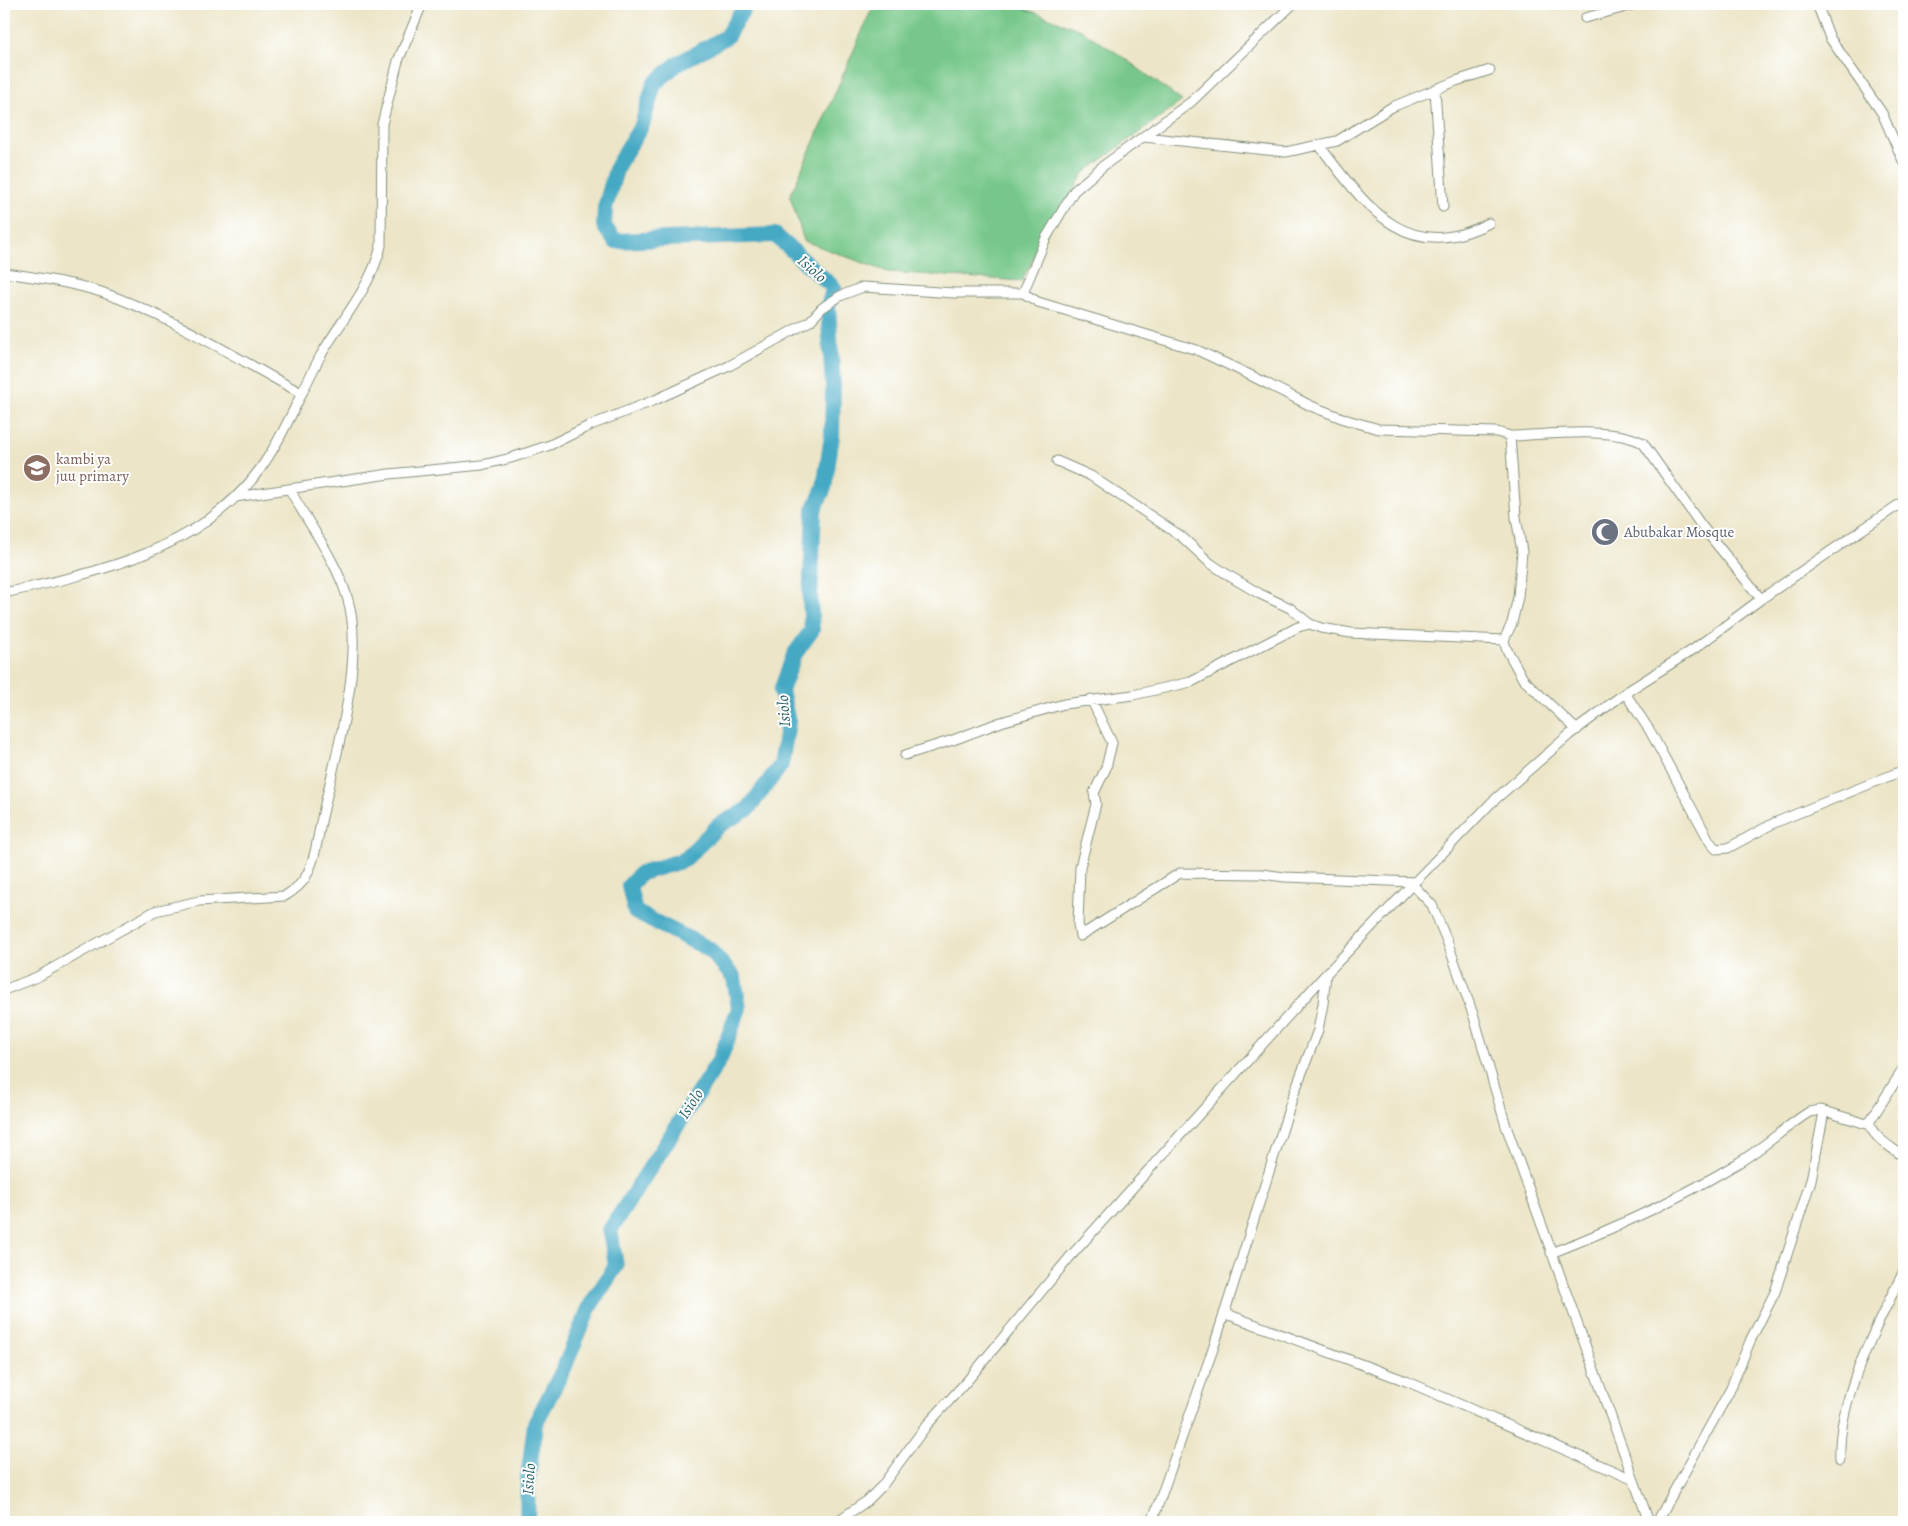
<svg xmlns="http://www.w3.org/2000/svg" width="1908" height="1526" viewBox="0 0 1908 1526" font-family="Alegreya,serif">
<rect width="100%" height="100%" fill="#fff"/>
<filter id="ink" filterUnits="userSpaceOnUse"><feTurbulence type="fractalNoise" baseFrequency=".02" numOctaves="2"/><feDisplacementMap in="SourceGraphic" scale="10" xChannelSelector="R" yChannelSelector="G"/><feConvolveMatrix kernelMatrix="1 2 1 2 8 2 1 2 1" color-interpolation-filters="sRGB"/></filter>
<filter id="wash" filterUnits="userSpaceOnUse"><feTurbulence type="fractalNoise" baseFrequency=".0096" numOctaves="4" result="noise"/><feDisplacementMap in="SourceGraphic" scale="20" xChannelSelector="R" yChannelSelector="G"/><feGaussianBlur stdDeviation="1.12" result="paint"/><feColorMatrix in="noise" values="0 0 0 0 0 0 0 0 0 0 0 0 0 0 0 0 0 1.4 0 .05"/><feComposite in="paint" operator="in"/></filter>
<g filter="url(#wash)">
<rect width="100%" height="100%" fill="#ece5c7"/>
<path fill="#76c789" stroke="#4a825e" d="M874,4H1013L1081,30L1120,55L1182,101L1085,172L1051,225L1022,281L888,272L804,241L790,196Z"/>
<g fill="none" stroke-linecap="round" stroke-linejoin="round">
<path stroke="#44a9c4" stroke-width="16" d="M527,1522L528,1479L535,1424L564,1368L590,1306L616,1266L610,1230L720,1059L739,1008L734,978L709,949L635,912L629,886L641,873L684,860L719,825L748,809L781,765L788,722L781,691L794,655L812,630L810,601L814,510L824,488L832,436L833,387L828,306L834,288L775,235L615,241L604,226L605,208L617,166L642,125L654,84L677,64L726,37L746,4"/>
</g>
</g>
<g filter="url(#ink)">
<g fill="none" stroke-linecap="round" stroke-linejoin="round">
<defs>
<path id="minor" d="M1817,4L1830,38L1882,113L1904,163
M1585,18L1637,4
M1435,90L1443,207
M1144,137L1286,152L1337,141L1392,107L1456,81L1490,70
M1319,145C1365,205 1405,266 1489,223
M4,273C36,277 70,282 101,292C171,316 236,358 301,393
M1023,293L1046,238L1074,191L1103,166L1191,102L1293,4
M1510,436L1516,517L1522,552L1518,597L1512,623L1504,640L1506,648L1523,679L1577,730
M1057,461L1091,476L1182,537L1210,563L1231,577L1260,594L1290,608L1310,624L1321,628L1351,633L1504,640
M235,497L389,474L482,465L511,458L550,445L591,425L655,400L729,366L810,321L822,308L840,296L863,287L954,293H1023L1038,302L1197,350L1250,375L1311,406L1347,420L1379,429L1497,432L1510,436C1548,435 1612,426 1643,443L1701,525L1761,599
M4,593C96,573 202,550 260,469C285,434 301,392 321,355C342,319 371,287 381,246L382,124L398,61L422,4
M1625,693L1650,731L1710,842L1716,849L1728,848L1774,823L1904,770
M1091,699L1112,743L1106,768L1094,793L1096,804L1080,867L1078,924L1080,936L1180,873L1262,874L1285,877L1415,882
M905,755L953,740L1001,722L1064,704L1133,695L1191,682L1298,627L1310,624
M1413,885L1432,905L1447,941L1474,1017L1506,1126L1649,1522
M4,990L37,977L155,911L199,901L285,896C293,891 300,886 305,878C316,860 318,833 323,813C336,754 365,658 348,600C337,561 309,525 290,490
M1904,1068L1870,1121C1869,1136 1893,1148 1904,1157
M1551,1253C1616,1228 1679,1199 1738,1163C1763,1148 1784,1128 1809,1112L1821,1110L1870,1125
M1224,1313L1406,1381L1632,1479
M1840,1459C1837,1399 1877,1324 1904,1271
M836,1522L867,1501L882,1486L926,1426L967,1381L1069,1258L1326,974L1491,803L1569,735L1625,693L1694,649L1761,599L1904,501
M1152,1522L1214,1346L1293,1096L1318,1030L1323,1004L1326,974
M1657,1522L1729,1392L1751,1339L1775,1292L1811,1180L1824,1112"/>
</defs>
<use href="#minor" stroke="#86917e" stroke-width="11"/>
<use href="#minor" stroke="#fff" stroke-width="9"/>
</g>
</g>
<defs>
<symbol id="school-disc" viewBox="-11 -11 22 22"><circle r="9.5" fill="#8d6e63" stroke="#fff"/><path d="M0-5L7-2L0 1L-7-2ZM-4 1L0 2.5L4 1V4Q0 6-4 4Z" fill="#fff"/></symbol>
<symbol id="mosque-disc" viewBox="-11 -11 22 22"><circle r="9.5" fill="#6b7280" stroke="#fff"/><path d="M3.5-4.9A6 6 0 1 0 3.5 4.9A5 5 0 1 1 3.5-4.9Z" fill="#fff"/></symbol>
</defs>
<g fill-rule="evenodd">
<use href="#school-disc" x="21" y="452" width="32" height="32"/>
<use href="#mosque-disc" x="1589" y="516" width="32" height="32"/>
</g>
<g text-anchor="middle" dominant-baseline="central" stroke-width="4" stroke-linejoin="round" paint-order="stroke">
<g font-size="15" fill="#785e54" stroke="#fff" text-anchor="start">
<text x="56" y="459">kambi ya<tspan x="56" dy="17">juu primary</tspan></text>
</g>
<g font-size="15" fill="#5b616d" stroke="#fff" text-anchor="start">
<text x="1624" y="532">Abubakar Mosque</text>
</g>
<g font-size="16" font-style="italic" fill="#2c6366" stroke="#fff">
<text transform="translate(812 269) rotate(42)">Isiolo</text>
<text transform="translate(784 711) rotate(-94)">Isiolo</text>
<text transform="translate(691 1104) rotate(-57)">Isiolo</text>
<text transform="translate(529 1479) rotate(-86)">Isiolo</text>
</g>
</g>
<rect width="1908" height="1526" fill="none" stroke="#fff" stroke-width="20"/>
</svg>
